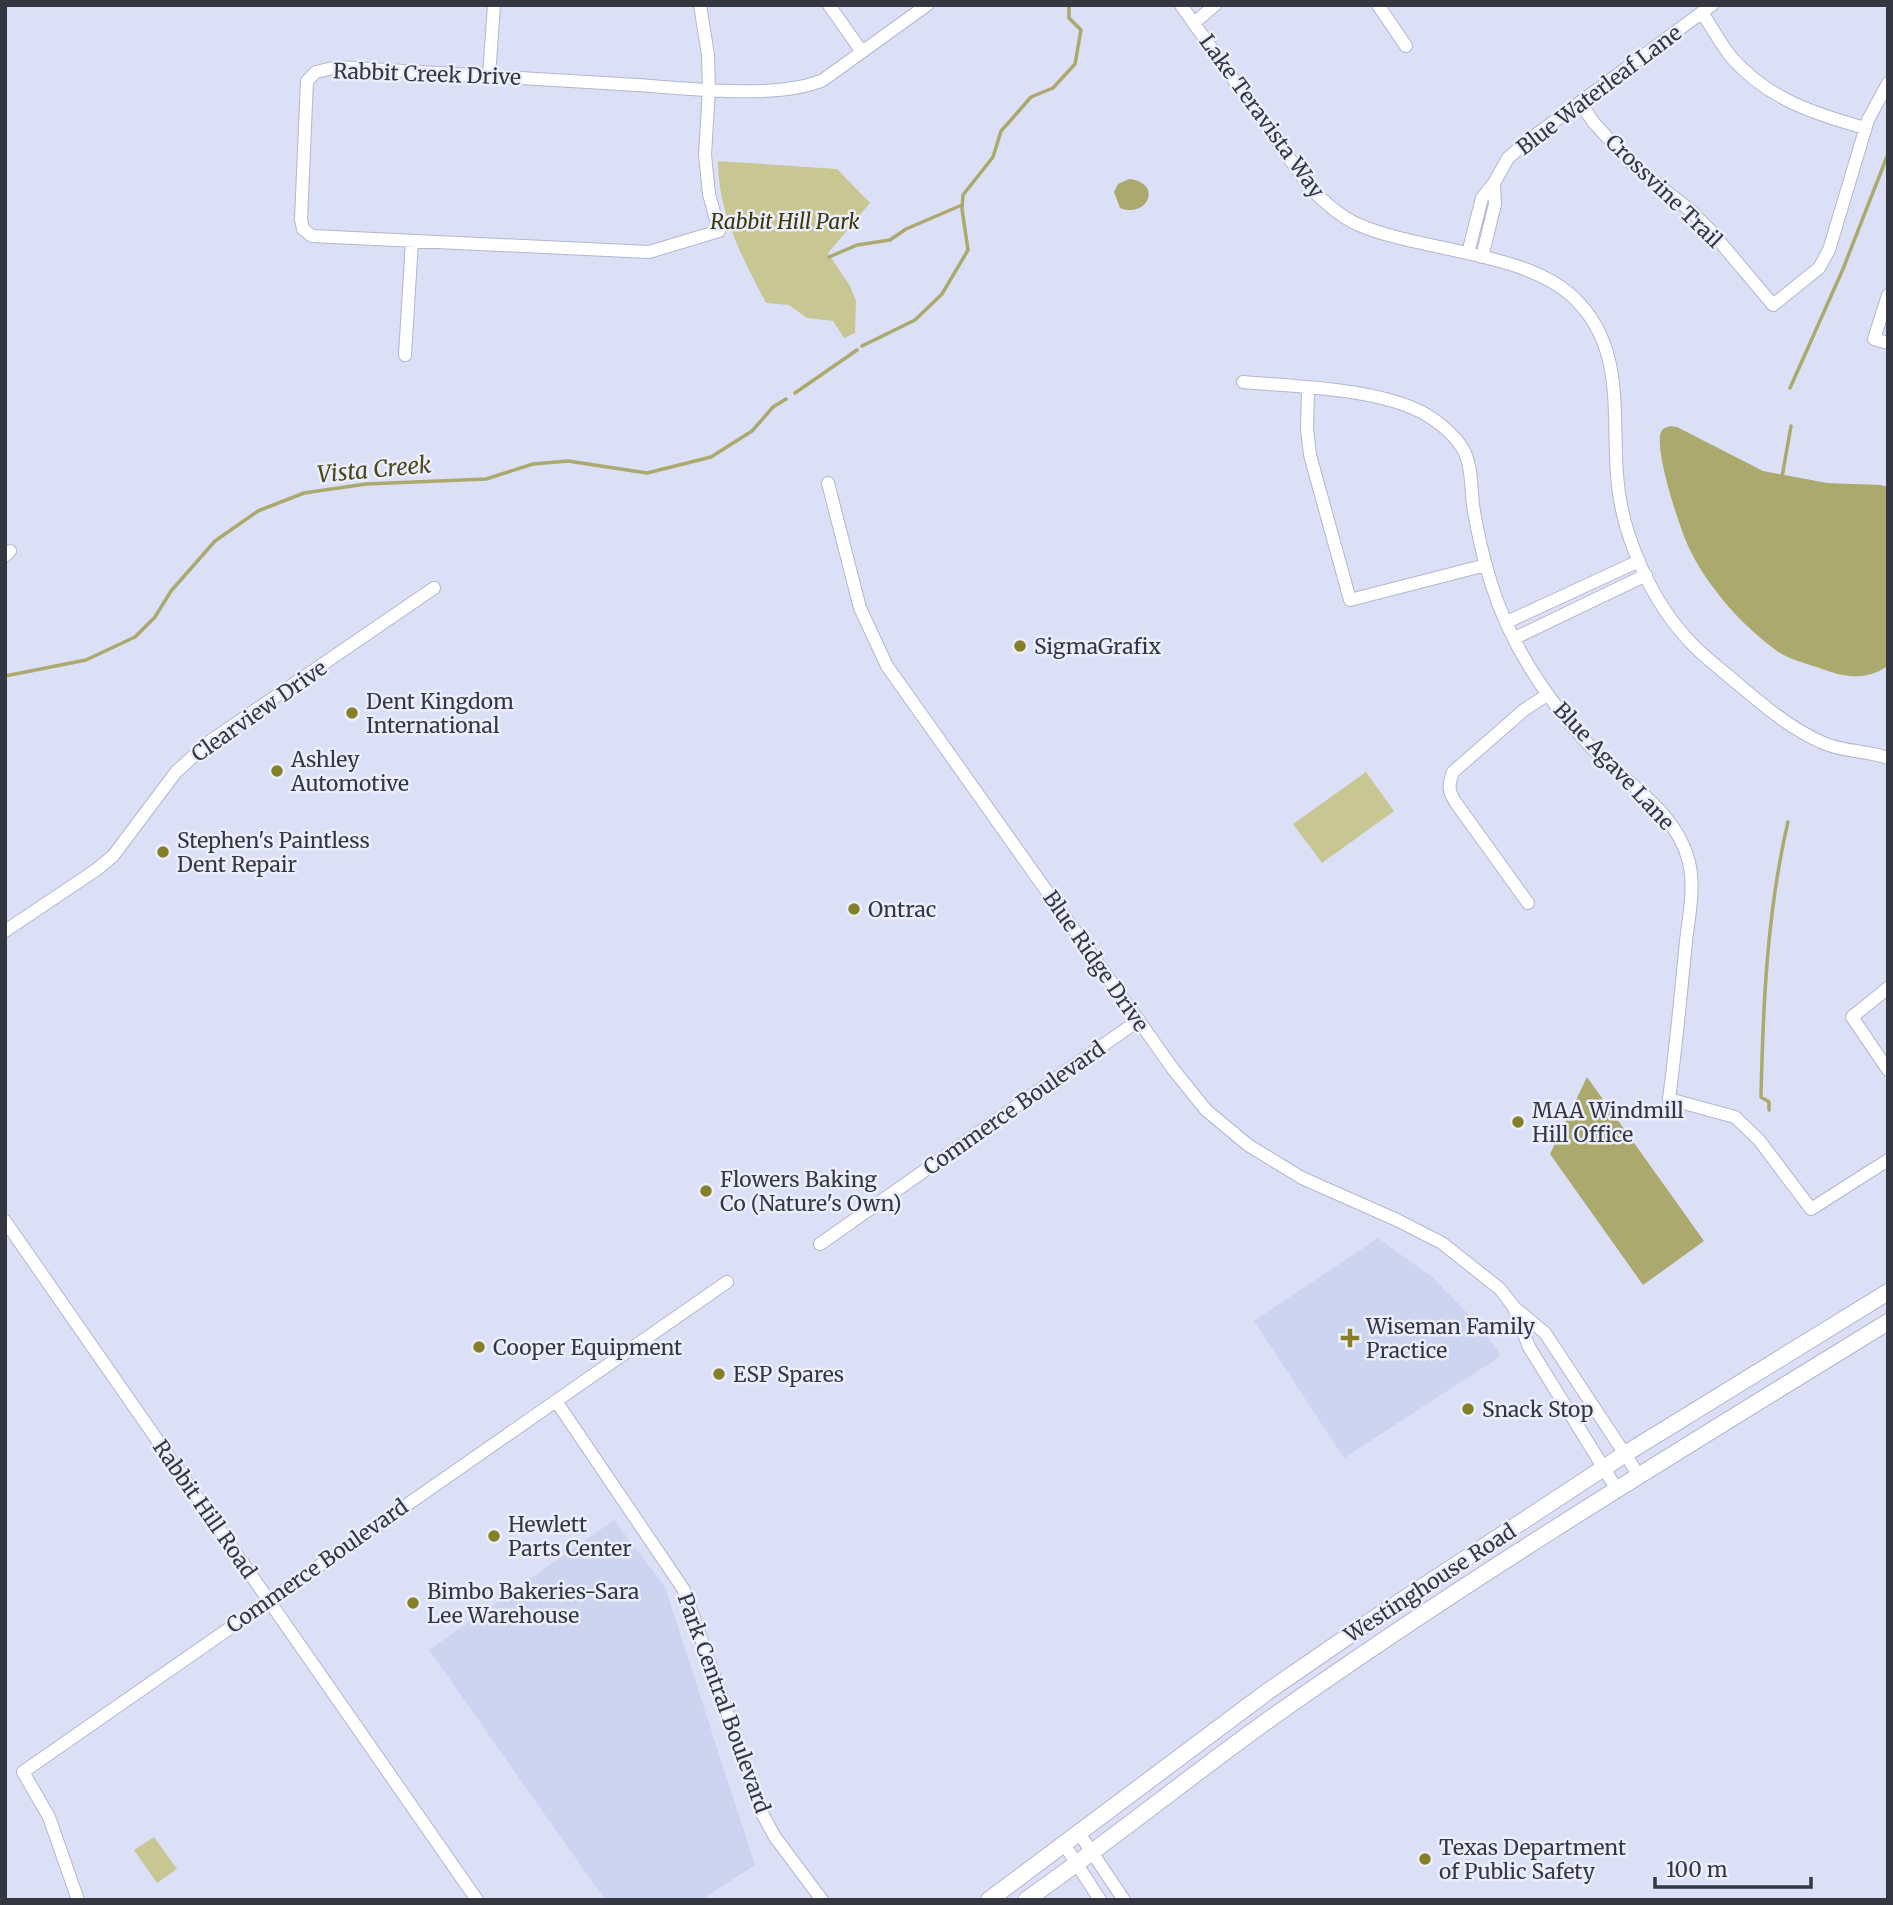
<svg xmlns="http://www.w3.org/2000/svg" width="1893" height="1905" viewBox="0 0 1893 1905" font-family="Merriweather,serif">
<rect width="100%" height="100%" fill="#dce0f7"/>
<path fill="#cdd4f0" d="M1378,1238L1433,1278L1481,1327L1501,1356L1344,1458L1254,1321Z
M614,1520L665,1587L755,1865L701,1900H605L429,1650Z"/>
<path fill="#c8c692" d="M718,161L837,169L870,203L828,253L850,286L856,301L855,333L844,338L833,321L807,318L789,305L766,303C742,257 718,213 718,161Z
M1366,772L1394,811L1322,863L1293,824Z
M154,1837L177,1869L157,1883L134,1850Z"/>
<path fill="#aba96d" d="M1129,179C1164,183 1147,219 1120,208L1114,192L1118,184Z
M1670,426L1677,427L1763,471L1827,483L1881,485L1888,487V666C1864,682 1842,677 1817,667C1804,663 1789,659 1777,651C1755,635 1732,613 1716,591C1704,576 1693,558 1686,541C1678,522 1654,449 1661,432C1664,427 1665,428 1670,426Z
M1587,1077L1704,1241L1643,1285L1550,1154Z"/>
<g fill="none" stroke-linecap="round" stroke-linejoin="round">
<path stroke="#aba96d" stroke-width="3.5" d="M829,257L857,245L890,240L906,229L962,205
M862,346L915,320L942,294L968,250L962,209L963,195L993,157L1001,131L1011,120L1031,97L1053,88L1075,64L1081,30L1069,18V5
M1790,388L1843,269L1888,154
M795,393L857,350
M1782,477L1791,426
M5,676L86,660L135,637L155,617L171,591L215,541L258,511L304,493L366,484L486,479L533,464L568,461L647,473L711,457L752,431L773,407L786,399
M1769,1110V1102L1761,1097C1763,1006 1767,911 1788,822"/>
<defs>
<path id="minor" d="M700,5L708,55L709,89L705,155L709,194L719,231L649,252L312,236L303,229L301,219L307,81L316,72L337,67C437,73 537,79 637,85C688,88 777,100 823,80L927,5
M829,5L862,52
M1181,5L1311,189C1325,202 1339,216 1357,224C1417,251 1523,251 1572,296C1625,345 1612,410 1617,475C1621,535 1652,604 1694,646C1708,660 1724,672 1738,684C1764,706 1790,728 1821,742C1841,752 1866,750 1888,758
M1378,5L1406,46
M1702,13C1712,27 1721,45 1732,58C1768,99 1815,114 1865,128
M1194,23L1215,5
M489,76L494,5
M1581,104L1594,123L1633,165L1691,211L1710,230L1773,305L1819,268L1829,250L1868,120L1888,83
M1468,253L1482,198L1494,183L1508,158L1529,140L1712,5
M1482,257L1495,204L1494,183
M1888,295L1874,339L1888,343
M405,355L412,241
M1243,382C1297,387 1389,388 1433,419C1445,427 1459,440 1465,453C1472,469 1471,488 1473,505C1477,531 1483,557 1491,583C1510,644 1545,697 1588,744C1623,782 1676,809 1689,862C1695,887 1689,916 1686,941C1681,994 1676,1046 1669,1099L1735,1117L1759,1140L1811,1209L1888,1160
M1308,389L1307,429L1310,455L1350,600L1486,565
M828,483L860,608L887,666L1173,1069L1206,1110L1248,1145L1302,1178L1397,1220L1442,1243L1500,1289L1514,1307L1545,1333L1638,1474
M5,556L10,551
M1507,622L1639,561
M1515,638L1646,575
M1528,903L1456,803C1448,791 1448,785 1453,772L1524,710L1547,695
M5,931L96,870L113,856L176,772L209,742L434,588
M1888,988L1852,1017L1888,1070
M5,1221L477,1900
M820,1244L1139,1020
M1514,1308L1529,1347L1616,1488
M556,1401L684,1590L763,1815L775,1837L822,1900
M1079,1833L1124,1900
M1064,1844L1100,1900
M78,1900L49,1817L23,1772L727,1282"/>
<path id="major" d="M989,1900L1267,1692L1357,1630L1625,1454L1888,1292
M1026,1900C1113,1839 1195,1772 1281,1711C1478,1572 1683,1448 1888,1322"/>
</defs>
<use href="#minor" stroke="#b3b7cd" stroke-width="14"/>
<use href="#major" stroke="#b3b7cd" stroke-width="18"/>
<use href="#minor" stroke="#fff" stroke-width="12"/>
<use href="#major" stroke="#fff" stroke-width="16"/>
</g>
<g fill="#858028" stroke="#ebeefc" stroke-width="2.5">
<circle cx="1020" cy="646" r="7"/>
<circle cx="352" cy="713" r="7"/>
<circle cx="277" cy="771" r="7"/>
<circle cx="163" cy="852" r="7"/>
<circle cx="854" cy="909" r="7"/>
<circle cx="1518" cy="1122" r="7"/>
<circle cx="706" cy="1191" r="7"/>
<path d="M1346.5 1327.5h7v7h7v7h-7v7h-7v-7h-7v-7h7z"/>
<circle cx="479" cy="1347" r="7"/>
<circle cx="719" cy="1374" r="7"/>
<circle cx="1468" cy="1409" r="7"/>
<circle cx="494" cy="1536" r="7"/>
<circle cx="413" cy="1603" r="7"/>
<circle cx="1425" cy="1859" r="7"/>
</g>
<g text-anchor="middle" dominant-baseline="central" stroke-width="5" stroke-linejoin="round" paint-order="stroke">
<g font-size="21" fill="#353740" stroke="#ebeefc">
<text transform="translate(427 74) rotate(2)">Rabbit Creek Drive</text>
<text transform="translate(1599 90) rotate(-37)">Blue Waterleaf Lane</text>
<text transform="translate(1262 116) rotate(54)">Lake Teravista Way</text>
<text transform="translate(1664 191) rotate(44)">Crossvine Trail</text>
<text transform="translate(259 711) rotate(-35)">Clearview Drive</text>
<text transform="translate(1614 766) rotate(47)">Blue Agave Lane</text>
<text transform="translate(1096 961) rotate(55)">Blue Ridge Drive</text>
<text transform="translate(1014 1108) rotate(-35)">Commerce Boulevard</text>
<text transform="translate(205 1509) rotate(55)">Rabbit Hill Road</text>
<text transform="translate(317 1566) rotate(-35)">Commerce Boulevard</text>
<text transform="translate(1430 1583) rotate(-33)">Westinghouse Road</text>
<text transform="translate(724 1703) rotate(70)">Park Central Boulevard</text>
</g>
<g font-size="21" font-style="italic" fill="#3b3806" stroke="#ebeefc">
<text x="785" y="221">Rabbit Hill Park</text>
</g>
<g font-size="21" fill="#353740" stroke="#ebeefc" text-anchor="start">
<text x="1034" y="646">SigmaGrafix</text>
<text x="366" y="701">Dent Kingdom<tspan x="366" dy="24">International</tspan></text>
<text x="291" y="759">Ashley<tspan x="291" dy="24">Automotive</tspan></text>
<text x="177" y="840">Stephen's Paintless<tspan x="177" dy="24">Dent Repair</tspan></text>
<text x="868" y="909">Ontrac</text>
<text x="1532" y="1110">MAA Windmill<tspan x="1532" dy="24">Hill Office</tspan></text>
<text x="720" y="1179">Flowers Baking<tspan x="720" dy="24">Co (Nature's Own)</tspan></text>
<text x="1366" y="1326">Wiseman Family<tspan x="1366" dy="24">Practice</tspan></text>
<text x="493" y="1347">Cooper Equipment</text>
<text x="733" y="1374">ESP Spares</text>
<text x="1482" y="1409">Snack Stop</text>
<text x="508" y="1524">Hewlett<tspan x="508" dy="24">Parts Center</tspan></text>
<text x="427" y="1591">Bimbo Bakeries-Sara<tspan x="427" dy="24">Lee Warehouse</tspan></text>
<text x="1439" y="1847">Texas Department<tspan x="1439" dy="24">of Public Safety</tspan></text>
</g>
<g font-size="23" font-style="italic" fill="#4b481a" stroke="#ebeefc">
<text transform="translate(374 469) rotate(-5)">Vista Creek</text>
</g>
</g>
<rect width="1893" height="1905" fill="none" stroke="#353740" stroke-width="14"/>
<path d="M1655 1877v10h156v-10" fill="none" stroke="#353740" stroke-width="3.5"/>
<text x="1666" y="1877" font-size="21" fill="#353740" stroke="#ebeefc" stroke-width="5" paint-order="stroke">100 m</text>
</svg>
